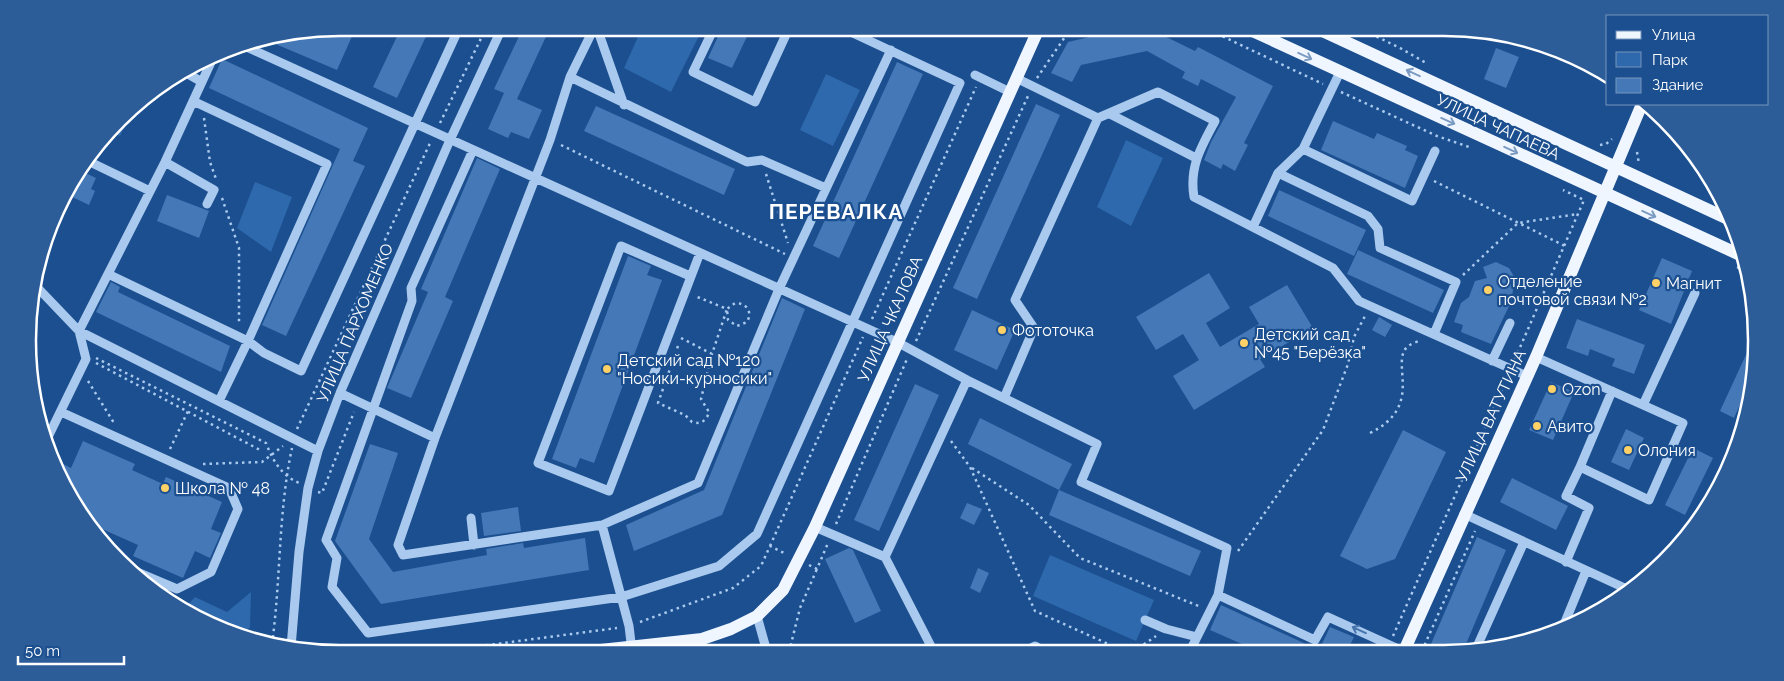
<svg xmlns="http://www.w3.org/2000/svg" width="1784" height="681" viewBox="0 0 1784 681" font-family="Raleway,sans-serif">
<rect width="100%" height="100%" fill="#1b4f8f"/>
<path fill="#2e69ad" d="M642,28H703L671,92L624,68Z
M826,74L860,90L833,146L800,130Z
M135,104L120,136L112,132L134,105Z
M1126,140L1163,158L1131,226L1097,207Z
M255,182L292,197L271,252L237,228Z
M1050,555L1154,600L1136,641L1033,596Z
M251,592L250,628L238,633L186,607L195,597L227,612Z"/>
<path fill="#4478b7" d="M338,28L353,34L337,70L266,40Z
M401,28H430L397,98L373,87Z
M523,28H550L517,99L542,110L529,139L511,132L508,138L488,129L504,93L494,89Z
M722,28H751L732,68L708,58Z
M1128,28H1148L1195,51L1198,47L1273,86L1244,143L1248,145L1235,171L1223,164L1221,169L1204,160L1211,142L1236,97L1201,79L1198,86L1182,78L1185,72L1147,51L1081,65L1072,82L1051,73L1068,42Z
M1496,48L1519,57L1506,88L1484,79Z
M222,59L368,128L353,161L365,166L286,336L262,325L340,149L209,88Z
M897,62L923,74L839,258L813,246Z
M1036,104L1060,115L977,299L953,288Z
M596,106L735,169L724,195L584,131Z
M1333,121L1374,139L1377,133L1407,146L1405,150L1418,156L1405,188L1321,150Z
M477,158L500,169L445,297L453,301L411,398L387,388L428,292L421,289Z
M81,171L96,178L91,189L95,191L89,205L66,194L69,184Z
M1279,190L1366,230L1354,256L1268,216Z
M167,195L209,211L199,238L157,221Z
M1358,250L1444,290L1433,313L1347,274Z
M628,256L651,266L647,275L662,280L594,463L580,458L576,468L552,459Z
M1662,258L1692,271L1671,324L1639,310Z
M1496,262L1509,268L1515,278L1511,302L1491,344L1461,332L1463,325L1454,322L1461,303L1469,297L1475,281L1487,278L1483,267Z
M1209,273L1230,308L1206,323L1220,347L1259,324L1249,307L1287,285L1313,328L1260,359L1265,367L1194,410L1173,376L1199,360L1183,334L1156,350L1136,317Z
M111,282L120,287L118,292L230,346L221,372L96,312Z
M782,298L805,309L722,515L634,551L626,525L704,490Z
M972,310L1015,330L997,370L954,350Z
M1379,317L1392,325L1385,337L1372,330Z
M1577,319L1645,345L1634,374L1612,366L1615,359L1590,349L1588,356L1566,348Z
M1750,346L1748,387L1734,418L1720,411Z
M1551,382L1574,392L1553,440L1529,430Z
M915,384L939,395L879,531L854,520Z
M980,418L1072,464L1059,490L968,444Z
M1626,429L1644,438L1629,470L1611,462Z
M1403,430L1446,452L1395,559L1367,569L1340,556Z
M83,441L135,464L132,470L163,484L166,477L222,502L211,529L221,533L210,558L195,551L183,578L133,556L138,545L102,529L100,535L80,514L59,462L71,468Z
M370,444L398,453L369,539L393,572L487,555L486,549L523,543L524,548L585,538L589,570L381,604L335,541Z
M1693,448L1713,458L1685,515L1665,505Z
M1512,478L1568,506L1556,530L1500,502Z
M1059,490L1201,551L1190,576L1049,515Z
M967,503L982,509L974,525L960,518Z
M518,507L521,531L484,536L481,513Z
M1477,537L1506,550L1463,651H1428Z
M849,548L853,550L881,611L855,623L825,559Z
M978,568L989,573L980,593L970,588Z
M1221,605L1319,650L1330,627L1354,637L1347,651H1258L1210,630Z"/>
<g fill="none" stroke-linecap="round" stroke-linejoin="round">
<path stroke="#a9c9ee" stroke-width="2.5" stroke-dasharray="2.5 4" stroke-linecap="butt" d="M1205,28L1323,84
M1359,28L1400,48L1426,63
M1037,78L1071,28
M1341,92L1437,136L1472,148
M204,118L210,162L216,179
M440,123L486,28
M561,145L785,254
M1600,145L1606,144L1612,139
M1637,152L1639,164
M766,174L788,243
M1434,181L1565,246
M222,198L239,248V325
M1737,267L1744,270
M1463,275L1518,223L1578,214
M872,319L976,87
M681,338L712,354
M916,341L1028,96
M678,346L658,403L685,415L692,422C701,425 707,420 709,412L701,399L712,354L727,309L728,320L737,326L747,322C753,311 746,303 735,303L727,309L695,296
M96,358L266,443C273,461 281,475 299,483
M1515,359L1584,200L1563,190
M96,363L260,450
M88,381L114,423
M297,429L431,141
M1370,433C1425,406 1390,364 1407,347C1410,344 1417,342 1421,340
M951,441L970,467L1035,611L1126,652
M170,449L188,411
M203,464L262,462L283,446
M972,468L1029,505L1080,558L1201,607
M318,492L322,493L354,412
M836,524L907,359
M770,546L863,337
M1238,551L1323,430L1348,364L1354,337L1365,316
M809,565L817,569L828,543
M640,622L733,588L761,566L770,546L786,554
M1393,636L1507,378
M272,644C281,579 278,513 292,448
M303,645H306L309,649
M712,651L748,646L751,653
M1422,651L1475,531
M789,652L800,608L817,569
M1133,652L1156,636
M428,653L617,628"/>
<path stroke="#a9c9ee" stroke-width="9" d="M594,28L570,77L747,162L762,160L826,188
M597,28L624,105
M714,28L693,72L755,102L789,28
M240,44L897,342L967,380L1097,444L1081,482L1227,548L1218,595L1191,649L1187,651
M188,74L202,82
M975,75L1010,92
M570,77L550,140L435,438L398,545L403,555L602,525L698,483L779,289L891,50
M1016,78L1098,118L1158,92L1215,121C1201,147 1189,167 1194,197L1333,268L1359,301L1527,376
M193,101L327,164L248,341L264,353L301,371L459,28
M1110,114L1196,158
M1303,149L1412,201L1435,151
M473,150L411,288L412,301L326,540L337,558L332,587L368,633L621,597L719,566L757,534L960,83L842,28
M88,161L150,191
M165,162L214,190L207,204
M1278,173L1368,216L1378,229L1380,248L1456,282L1434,334
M1253,227L1278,173L1303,149L1340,72
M108,274L248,341L219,401
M690,276L621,246L538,463L609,491L700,253
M35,285L79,331L318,451
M1536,357L1643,405L1695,293
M1492,361L1510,323
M1612,391L1580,467L1649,500L1683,423L1643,405
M340,393L435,438
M1004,398L1034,328L1015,300L1098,118
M61,412L229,488L238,509L211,572L177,589L132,570
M48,437L86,359L79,331L165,162L212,60
M1464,514L1629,590
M471,518L474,545
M602,525L629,626L632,651
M815,527L885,557L967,380
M885,557L934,652
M1566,562L1589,508L1566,496L1580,467
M1218,595L1315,640L1328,617L1403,651
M757,616L767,652
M1145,620L1166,629L1197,637
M1563,627L1586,571
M291,647L299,552L308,488L318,451L340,393L450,140L502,28
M1475,651L1524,542
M1023,652L1035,646L1046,652"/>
<path stroke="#f0f6ff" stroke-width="12" d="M1246,28L1738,254
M1316,28L1726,218
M1404,651L1536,357L1642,104
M573,653L702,639L731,629L757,616L783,590L815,527L1039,28"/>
</g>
<defs><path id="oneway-shaft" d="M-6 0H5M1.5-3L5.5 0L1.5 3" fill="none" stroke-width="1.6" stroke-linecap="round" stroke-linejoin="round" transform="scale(1.25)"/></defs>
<g stroke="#7b9ac1">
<use href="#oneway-shaft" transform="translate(1305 56) rotate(25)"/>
<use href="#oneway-shaft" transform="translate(1413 73) rotate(-155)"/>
<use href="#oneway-shaft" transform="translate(1448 121) rotate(24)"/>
<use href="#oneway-shaft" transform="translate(1511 150) rotate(25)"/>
<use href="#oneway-shaft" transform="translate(1649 214) rotate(24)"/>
</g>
<use stroke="#4674ac" href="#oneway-shaft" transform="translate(1359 630) rotate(-155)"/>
<g fill="#ffd166" stroke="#1b4f8f" stroke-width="2">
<circle cx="1656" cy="283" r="5"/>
<circle cx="1488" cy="290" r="5"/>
<circle cx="1002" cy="330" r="5"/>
<circle cx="1244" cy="343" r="5"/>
<circle cx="607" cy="369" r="5"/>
<circle cx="1552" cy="389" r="5"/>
<circle cx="1537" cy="426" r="5"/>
<circle cx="1628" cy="450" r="5"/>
<circle cx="165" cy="488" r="5"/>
</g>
<g text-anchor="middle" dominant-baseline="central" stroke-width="4.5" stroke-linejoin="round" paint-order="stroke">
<g font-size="16" fill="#fff" stroke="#1b4f8f">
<text transform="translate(1498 127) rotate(25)">УЛИЦА ЧАПАЕВА</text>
<text transform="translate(890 319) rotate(-66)">УЛИЦА ЧКАЛОВА</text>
<text transform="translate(355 323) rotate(-67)">УЛИЦА ПАРХОМЕНКО</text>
<text transform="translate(1491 416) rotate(-65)">УЛИЦА ВАТУТИНА</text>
</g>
<g font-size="16" fill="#fff" stroke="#1b4f8f" text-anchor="start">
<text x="1498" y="281">Отделение<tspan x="1498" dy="18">почтовой связи №2</tspan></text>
<text x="1666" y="283">Магнит</text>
<text x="1012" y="330">Фототочка</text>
<text x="1254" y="334">Детский сад<tspan x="1254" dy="18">№45 "Берёзка"</tspan></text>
<text x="617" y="360">Детский сад №120<tspan x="617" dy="18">"Носики-курносики"</tspan></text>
<text x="1562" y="389">Ozon</text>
<text x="1547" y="426">Авито</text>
<text x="1638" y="450">Олония</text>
<text x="175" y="488">Школа № 48</text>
</g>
<g font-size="21" font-weight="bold" letter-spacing="1" fill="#fff" stroke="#1b4f8f">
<text x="836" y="211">ПЕРЕВАЛКА</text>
</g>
</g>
<path d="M0 0H1784V681H0ZM340 36H1444A304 304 0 0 1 1748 340V341A304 304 0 0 1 1444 645H340A304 304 0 0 1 36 341V340A304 304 0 0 1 340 36Z" fill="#2d5d98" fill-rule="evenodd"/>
<path fill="none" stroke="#fff" stroke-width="2.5" d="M340 36H1444A304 304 0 0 1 1748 340V341A304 304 0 0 1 1444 645H340A304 304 0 0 1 36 341V340A304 304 0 0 1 340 36Z"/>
<rect x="1606" y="15" width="162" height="90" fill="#1b4f8f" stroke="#7695bc"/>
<rect x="1616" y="31" width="25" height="8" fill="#f0f6ff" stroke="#7695bc"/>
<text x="1652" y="40" font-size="15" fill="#ffffff">Улица</text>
<rect x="1616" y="52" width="25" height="15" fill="#2e69ad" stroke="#7695bc"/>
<text x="1652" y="65" font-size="15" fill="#ffffff">Парк</text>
<rect x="1616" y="78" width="25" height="15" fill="#4478b7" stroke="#7695bc"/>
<text x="1652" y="90" font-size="15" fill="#ffffff">Здание</text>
<path d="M18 656v8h106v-8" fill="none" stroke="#ffffff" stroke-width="2.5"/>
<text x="25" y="656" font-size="15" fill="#ffffff" stroke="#1b4f8f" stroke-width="4" paint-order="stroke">50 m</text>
</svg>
